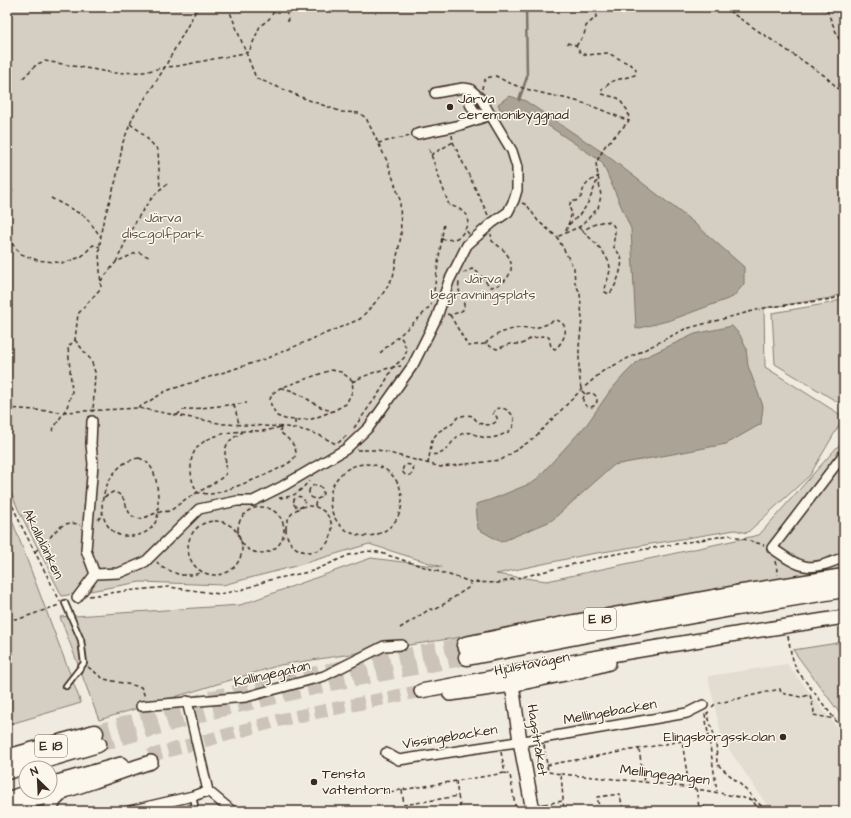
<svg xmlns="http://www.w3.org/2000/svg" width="851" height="818" viewBox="0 0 851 818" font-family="'Architects Daughter',sans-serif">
<rect width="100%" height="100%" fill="#f0ebe0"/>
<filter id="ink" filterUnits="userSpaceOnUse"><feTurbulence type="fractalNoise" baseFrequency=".025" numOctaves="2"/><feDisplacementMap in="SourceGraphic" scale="8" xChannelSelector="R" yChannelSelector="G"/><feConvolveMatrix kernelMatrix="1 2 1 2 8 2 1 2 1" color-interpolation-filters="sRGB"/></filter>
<g filter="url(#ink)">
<path fill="#e2dcd1" d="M787,664L844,736V811H771L722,739L708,676Z"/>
<path fill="#d5cec3" stroke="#887c70" d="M7,7H844V293L831,298L764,308L765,367L844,417L810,475L747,533L735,530L585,555L496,574L547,581L759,535L838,446H844V578L280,665L99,720L60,617L240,605L371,558L442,567L369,544L292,567L223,585L140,582L62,596L18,509L7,483Z
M844,298V406L775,364L772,313L831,303Z
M12,520L81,703L7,725V523Z
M844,642V719L793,650Z"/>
<path fill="#aca397" stroke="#7f7367" d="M509,96C515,97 518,100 524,100L605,154L693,222L744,267V284L733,297L671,320L636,329L631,229L602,162L540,120L525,115L505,112L500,109L498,104Z
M732,326L740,335L746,348L748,366L763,406L761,424L726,444L614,465L551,521L501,542L478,529L476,504L490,500L534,482L587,424L610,391L625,374L639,360L695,334Z"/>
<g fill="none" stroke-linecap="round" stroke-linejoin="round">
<path stroke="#7f7367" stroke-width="2.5" d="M519,100L527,77L526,7"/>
<path stroke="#ccc4b9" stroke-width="13" stroke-dasharray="13 6" stroke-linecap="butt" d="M149,756L284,719L421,691"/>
<path stroke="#ccc4b9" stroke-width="16" stroke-dasharray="16 8" stroke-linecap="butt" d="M95,733L209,699L329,671L465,645
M98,744L212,711L331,683L467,657"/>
<defs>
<path id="lane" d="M65,603L81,640L84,663L66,686
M185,811L195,806L193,796"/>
<path id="street" d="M470,89V104L475,113L487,116
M417,134L457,126L491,115
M844,454L772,548C803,570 809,572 844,557
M95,574L119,573L145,562L199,509L237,501H253L283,486L346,449L369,427L413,365L437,317L449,281L467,245L492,223L508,212L514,200L517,190V167L512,151L481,99L470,89L463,88L435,93
M77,598L95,574L86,550L93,464L91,444L92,421
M187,701L208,791
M141,706L246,697L324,676L384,646L402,645
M386,753L399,760L543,738L687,713L703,705
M129,811L193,796L208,791L232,811"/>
<path id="secondary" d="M511,677L520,741L533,811
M421,691L587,659L742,633
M450,694L512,685L580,671L609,663
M50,784L121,764
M7,799L27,792
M7,808C37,800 66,791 95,781C114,775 131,768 151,762
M50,811L54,801L63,792"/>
<path id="highway" d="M465,645L563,625L736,594
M467,657L582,635L737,607
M7,758L95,733
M7,771L98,744"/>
</defs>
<use href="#lane" stroke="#3b2a1e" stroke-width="8"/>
<use href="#street" stroke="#3b2a1e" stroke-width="12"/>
<use href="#secondary" stroke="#3b2a1e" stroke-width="16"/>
<use href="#highway" stroke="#3b2a1e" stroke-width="19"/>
<path stroke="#3b2a1e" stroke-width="1.5" stroke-dasharray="4 3" stroke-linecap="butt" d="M280,7L287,14L288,22
M723,7L825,76L844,94
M820,7L828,13L844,51
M567,43L576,45L580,52L586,55L608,53L633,66L636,69L635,75L613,81L602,89V94L618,98L628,111L629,121
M576,46L584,35L586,26L596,17L600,7
M23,78L37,64L45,61L114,73L144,72L165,67L178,66L249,52L260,26L269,19L277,7
M482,89L483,83L486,78L496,76C521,91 549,94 576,101C594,106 611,114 629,121L605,146L596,163L601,196L598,208L581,226L557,237
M130,124L140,131L158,150L160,189
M452,135L453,142L488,215
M378,143L410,136
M429,149L449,205L458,208L467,215L468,224L465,229L469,234
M431,155L453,142
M7,188L14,190
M51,198L86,217L101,237
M522,203L527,205L538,221L557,237L574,268L575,283L580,293L582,319L579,347V370L581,390L585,394
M568,225L572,213L569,207L571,201H576L581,197C584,185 587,182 599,176
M578,227C588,236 611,255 610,270C609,277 605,284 605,292L609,294C615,290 624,265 621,257C620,253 615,251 614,247C612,239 619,229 611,223C602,218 590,227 582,231
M566,231L568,225C587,211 590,199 598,178
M7,238L21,254L37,260L63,263L81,257L93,245L100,247
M441,239C453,240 460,240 465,229
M116,262C129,235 142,202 167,184
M463,273L472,269C481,273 484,281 491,287C506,285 517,270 508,256C504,249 498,246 492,241L491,234
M101,281L116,262L138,252L149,257
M433,298L444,223
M447,314L450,315L460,312L464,309C465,298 457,295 459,282
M450,315L468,346L485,344L497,349L510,344H522L530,339L542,336L549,337L551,347L555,349C565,341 572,323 555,320C549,323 544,326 538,327C532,329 525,327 519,328C506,330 494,334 485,344
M75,340L91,360L95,372L93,412
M380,353L421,316L432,304
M331,370L341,372L352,380L353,390L346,404L333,411L312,419L295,420L285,419L277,416L271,405L270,399L273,393L280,388Z
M352,382C368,374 384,368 401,366
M281,388C303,391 314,408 333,411
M583 400a7 7 0 1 1 14 0a7 7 0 1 1-14 0Z
M234,405L239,424
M7,408L64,412L138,408L224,424L286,427L303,430L319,435L336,444
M138,408L166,391L265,359L360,319L382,295L393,277L401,236L400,200L388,163L366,118L359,113L342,112L306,99L256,78L228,7
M177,415L183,410L247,403
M295,420V428
M281,427L280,432C286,437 296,444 296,454C295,456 295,458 293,459C288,468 222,493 211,494C207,494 202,493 198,493C191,481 191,477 191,464C192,438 224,432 244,431C252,430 261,432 269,430C273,429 277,428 281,427Z
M354,428L381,390L393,367L404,358L407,350L402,339L399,336
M52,431L67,407L72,392L68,347L75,340L78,314L101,288L99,253L102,226L116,180L123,142L133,117L162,72L198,7
M338,443L346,436
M357,450H378L441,467L501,460L533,439L581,390L603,371L685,329L764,308L832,299L844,295
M139,458C155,463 157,482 158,496C158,510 160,521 149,530C143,535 135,536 128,536C118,537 111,531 106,523C96,504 107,477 122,465C127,461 133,459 139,458Z
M330 500a36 36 0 1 1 72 0a36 36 0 1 1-72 0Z
M428,464L432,440L438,432L452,424L458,417L466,415L473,416C478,425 489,428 497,421V417L493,414L495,409C510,404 522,423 508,432C500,436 491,440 482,437C476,436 471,431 464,433C450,437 449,458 430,454
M402.5 470a5.5 5.5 0 1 1 11 0a5.5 5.5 0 1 1-11 0Z
M309 492a7 7 0 1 1 14 0a7 7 0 1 1-14 0Z
M7,493L21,525L60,601
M293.5 502a5.5 5.5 0 1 1 11 0a5.5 5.5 0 1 1-11 0Z
M104,497L113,492C129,495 123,511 134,517C143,522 151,513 160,512C163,511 166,512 169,511C177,507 182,501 189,497C202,490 215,484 226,474C228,464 221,451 229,442C232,438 238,435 242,432
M279,498C296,496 297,494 309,481
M286 529a23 23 0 1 1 46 0a23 23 0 1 1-46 0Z
M315,506L316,499
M238 530a23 23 0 1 1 46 0a23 23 0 1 1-46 0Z
M98,520L102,515L103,511
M188 548a27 27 0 1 1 54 0a27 27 0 1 1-54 0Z
M35,552C39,547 45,543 49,539C57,528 66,519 80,525
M775,561L778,575
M157,562L161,567L180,575H193L202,572
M89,596L125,591L169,587L220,594L241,590L269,580L313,571L349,555L359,553L368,551L378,552L471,582L498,583L610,555L730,535L764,545
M7,620L22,618L59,605
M400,628L430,609L435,610L468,588L471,582
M788,636L791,653L796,669L844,731
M88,667L104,679L141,687L144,694V696
M287,674L296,672
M712,707L715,704L780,689L781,693L801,697L810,695L814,711L813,715L835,719
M709,712L707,713L716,741L717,764L740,784L766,811
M705,714L717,791
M544,745L548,772L561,774L564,811
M639,749L644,782
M501,752L505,773L510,775L516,811
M547,765L682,741L689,787
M561,774C626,780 689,785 752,800L760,811
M456,781L458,796
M696,788L699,807L706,806V811
M402,790L404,805L458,796L461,811
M383,793L505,773
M544,804L563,801
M504,811L520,808
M600,811L597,797L620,794L623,811
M716,811L731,809V811"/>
<use href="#lane" stroke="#fbf7ec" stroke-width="4.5"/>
<use href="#street" stroke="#fbf7ec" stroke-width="9"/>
<use href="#secondary" stroke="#fbf7ec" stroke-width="13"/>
<use href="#highway" stroke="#fbf7ec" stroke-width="16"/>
<defs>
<path id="secondary-bridge" d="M742,633L844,617"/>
<path id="highway-bridge" d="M736,594L844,577
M737,607L844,589"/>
</defs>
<use href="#secondary-bridge" stroke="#3b2a1e" stroke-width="16" stroke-linecap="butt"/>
<use href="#highway-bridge" stroke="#3b2a1e" stroke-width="19" stroke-linecap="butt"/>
<path stroke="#3b2a1e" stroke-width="1.5" stroke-dasharray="4 3" stroke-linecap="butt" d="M520,808L544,804"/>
<use href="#secondary-bridge" stroke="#fbf7ec" stroke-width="13"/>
<use href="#highway-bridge" stroke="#fbf7ec" stroke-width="16"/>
</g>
</g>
<g fill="#3b2a1e" stroke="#fbf7ec" stroke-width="1.5">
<circle cx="450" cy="107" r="4"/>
<circle cx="783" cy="737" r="4"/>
<circle cx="314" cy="782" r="4"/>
</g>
<g text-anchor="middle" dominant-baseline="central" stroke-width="3" stroke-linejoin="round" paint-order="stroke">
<g fill="#fbf7ec" stroke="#75685c" stroke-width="1">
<rect x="584" y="608" width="32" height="22" rx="3"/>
<rect x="35" y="735" width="32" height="22" rx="3"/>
</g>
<g font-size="13" font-weight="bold" fill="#3b2a1e">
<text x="600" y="619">E 18</text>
<text x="51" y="746">E 18</text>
</g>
<g font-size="14" fill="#3b2a1e" stroke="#fbf7ec" text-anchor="start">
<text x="458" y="99">Järva<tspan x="458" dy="16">ceremonibyggnad</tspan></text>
<text x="775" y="737" text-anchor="end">Elingsborgsskolan</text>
<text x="322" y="774">Tensta<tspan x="322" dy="16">vattentorn</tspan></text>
</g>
<g font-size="14" fill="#625347" stroke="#fbf7ec">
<text x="163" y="218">Järva<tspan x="163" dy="16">discgolfpark</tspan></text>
<text x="483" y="279">Järva<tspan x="483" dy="16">begravningsplats</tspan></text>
</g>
<g font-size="14" fill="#3b2a1e" stroke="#fbf7ec">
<text transform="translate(43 544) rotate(64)">Akallalänken</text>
<text transform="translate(532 664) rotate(-11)">Hjulstavägen</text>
<text transform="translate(272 674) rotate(-13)">Kallingegatan</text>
<text transform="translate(610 712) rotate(-10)">Mellingebacken</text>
<text transform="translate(450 737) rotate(-9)">Vissingebacken</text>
<text transform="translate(537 740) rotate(81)">Hagstråket</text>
<text transform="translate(665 775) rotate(7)">Mellingegången</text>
</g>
</g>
<rect width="851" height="818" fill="none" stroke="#fbf7ec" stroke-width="24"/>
<rect x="12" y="12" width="827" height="794" fill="none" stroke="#3b2a1e" stroke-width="1.5" filter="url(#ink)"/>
<g transform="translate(38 780) rotate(336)"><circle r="19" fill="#fbf7ec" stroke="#aea59a"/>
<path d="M0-3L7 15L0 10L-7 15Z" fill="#3b2a1e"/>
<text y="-6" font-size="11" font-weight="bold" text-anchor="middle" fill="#3b2a1e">N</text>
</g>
</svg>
